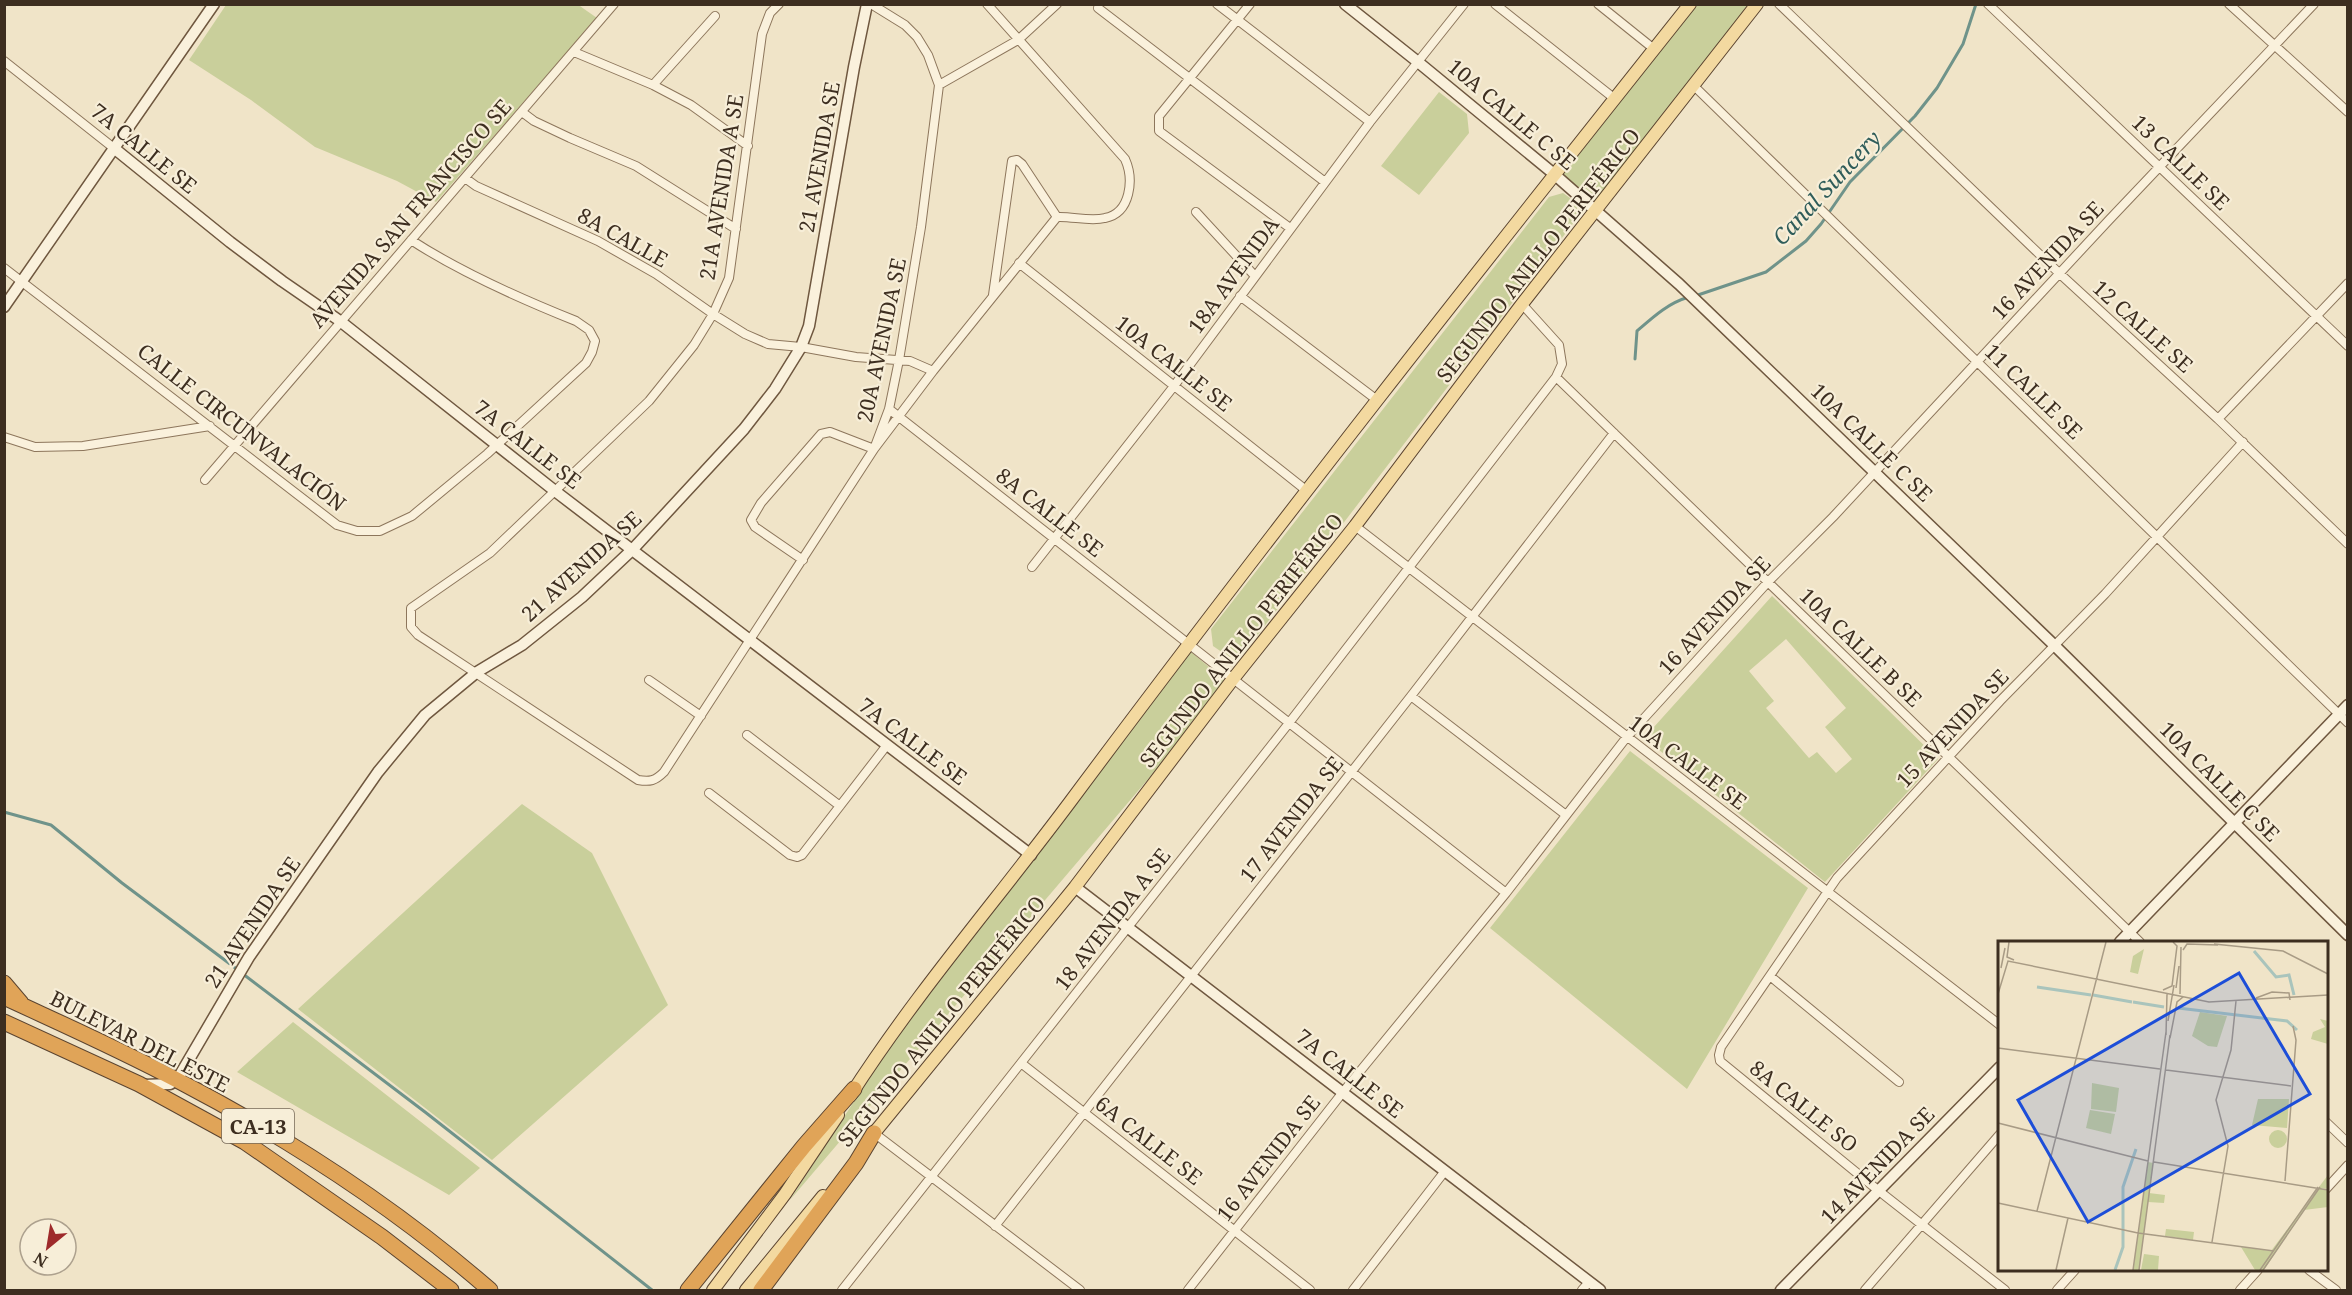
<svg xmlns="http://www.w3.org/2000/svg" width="2352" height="1295" viewBox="0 0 2352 1295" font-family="'Noto Serif',serif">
<rect width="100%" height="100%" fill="#f0e4c8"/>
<path fill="#c9cf9b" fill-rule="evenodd" d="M577,4L597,18L436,202L397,181L315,147L251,100L189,60L226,5Z
M1690,5H1756L1600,205L1561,173Z
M1439,92L1467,114L1469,133L1419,195L1381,166Z
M1563,193L1577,203L1578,217L1243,654L1229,657L1213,646L1211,629L1549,197Z
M1772,596L1938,759L1825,882L1644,738ZM1786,639L1846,708L1825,727L1852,759L1836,773L1817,752L1809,758L1766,708L1774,701L1749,671Z
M1190,651L1229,684L790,1200L918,1003Z
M1630,751L1808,888L1687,1089L1490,928Z
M522,804L592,853L668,1005L492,1160L298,1009Z
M293,1022L480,1168L449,1195L237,1072Z"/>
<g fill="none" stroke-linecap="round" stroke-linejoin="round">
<path stroke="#6f938a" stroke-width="3" d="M1695,296L1766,272L1806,241L1821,224L1850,182L1915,116L1937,88L1963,44L1976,4
M1635,359L1637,331C1653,317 1668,303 1689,297
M4,812L51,825L122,883L238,970
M243,974L425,1112L652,1290"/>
<defs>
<path id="street" d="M779,4L770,13L762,34L729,278L713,314L694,345L649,401L490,553L411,608V627L418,635L638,780C650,782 655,781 664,772L874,449L889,409L899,360L921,227L939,85L928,55L917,37L905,25L871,4
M987,4L1125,159C1134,179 1131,213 1105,218C1090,222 1072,216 1057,217
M1217,4L1370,122
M1250,4L1159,116V131L1290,228
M1495,4L1615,99
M1598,4L1654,49
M1779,4L2059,273L2218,419L2348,544
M1988,4L2348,346
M2229,4L2348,112
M1098,8L1325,182
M574,52L653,85L691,105L748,146
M4,61L115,149
M653,85L715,16
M939,85L1018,40L1057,4
M1694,86L2348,723
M522,112L534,121L570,138L636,166L736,229
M465,178L476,186L598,241L656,274L713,314L745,334L768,344L801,347L856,357L910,361L933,371
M1196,212L1254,275
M1019,263L1307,491
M4,268L337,525L357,531H380L412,516L487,454L586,363L592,352L595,341L589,330L576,321C521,299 460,272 411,240
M993,295L1012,161L1017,160L1022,164L1057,217
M1240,296L1377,400
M1556,377L2140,942
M889,409L1506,893
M2218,419L2348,283
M4,437L35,447L83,446L210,426
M205,480L614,4
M1355,526L2000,1025
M803,560L755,527L751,520L761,503L821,434L830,432L874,449L933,371L1057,217
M1032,567L1174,386L1370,122L1464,4
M649,680L701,716
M1411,696L1566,815
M747,735L840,806
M709,793L790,855L797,857L802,855L887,745
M1770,976L1899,1082
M1021,1063L1310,1290
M2326,1122L2348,1143
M874,1133L1080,1290
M2326,1189L2348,1165
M995,1226L1411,696L1614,433
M2309,1270L2336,1290
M842,1290L1289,723L1556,377L1562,364L1559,345L1522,304
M1188,1290L1343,1092L1506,893L1626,738L1768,582L1833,517L2109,220L2314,4
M1353,1290L1445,1171
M1582,1290L1589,1282
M1865,1290L2000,1134
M2005,1290L1879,1191L1720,1061L1719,1055L1721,1047L1837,878L2000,701L2105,594L2243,442
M2057,1290L2075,1270
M2240,1290L2258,1270"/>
<path id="secondary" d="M1345,4L1418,62L1554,174L1679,284L2054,645L2348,935
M115,149L230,242L282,281L340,321L555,491L1031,855
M4,307L214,4
M1075,887L1600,1290
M2120,942L2348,705
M144,1085L170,1084L177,1080L249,957L378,772L425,715L477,672L522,645L582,597L633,549L744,429L775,389L801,347L809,326L854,67L867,4
M1781,1290L2000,1067"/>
<path id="primary" d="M850,1096C916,993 997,900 1070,802C1271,532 1480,268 1690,4
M870,1138L1075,887L1233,679L1355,526L1522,304L1757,4
M713,1290L785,1194L838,1115
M746,1290L823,1196"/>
<path id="highway" d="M4,983L21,1003
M4,997C62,1024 121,1050 177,1080C288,1138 396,1208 490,1290
M4,1022L139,1084L245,1142L382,1237L451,1290
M688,1290L804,1146L854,1089
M761,1290L856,1163L874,1133"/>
</defs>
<use href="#street" stroke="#8d765c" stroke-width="10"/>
<use href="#secondary" stroke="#6f573f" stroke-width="13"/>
<use href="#primary" stroke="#5b4430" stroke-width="14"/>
<use href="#highway" stroke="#5b4430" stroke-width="17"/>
<use href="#street" stroke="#faf1dc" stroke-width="8"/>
<use href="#secondary" stroke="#faf1dc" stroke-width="10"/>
<use href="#primary" stroke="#f3d9a0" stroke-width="12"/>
<use href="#highway" stroke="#e0a458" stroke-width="15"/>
</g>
<g text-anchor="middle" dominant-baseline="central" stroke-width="4.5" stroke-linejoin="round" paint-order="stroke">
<rect fill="#f7eed8" stroke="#756857" stroke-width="1.5" x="222" y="1109" width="72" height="34" rx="4.5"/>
<g font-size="20" font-weight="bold" fill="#3d2e20">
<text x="258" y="1126">CA-13</text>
</g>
<g font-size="21" fill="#3d2e20" stroke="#f7eed8">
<text transform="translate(1512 114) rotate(40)">10A CALLE C SE</text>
<text transform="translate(144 148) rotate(39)">7A CALLE SE</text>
<text transform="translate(819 157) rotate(-80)">21 AVENIDA SE</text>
<text transform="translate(2181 162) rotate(44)">13 CALLE SE</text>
<text transform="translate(721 187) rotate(-81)">21A AVENIDA A SE</text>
<text transform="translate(410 213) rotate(-49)">AVENIDA SAN FRANCISCO SE</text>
<text transform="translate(623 237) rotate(29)">8A CALLE</text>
<text transform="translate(1538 255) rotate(-52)">SEGUNDO ANILLO PERIFÉRICO</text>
<text transform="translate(2047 260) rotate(-47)">16 AVENIDA SE</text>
<text transform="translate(1233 275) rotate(-54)">18A AVENIDA</text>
<text transform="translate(2143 326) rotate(42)">12 CALLE SE</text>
<text transform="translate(881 340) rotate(-78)">20A AVENIDA SE</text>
<text transform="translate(1174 363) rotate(38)">10A CALLE SE</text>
<text transform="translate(2034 391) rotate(44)">11 CALLE SE</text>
<text transform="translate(242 427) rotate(38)">CALLE CIRCUNVALACIÓN</text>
<text transform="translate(1872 442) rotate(44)">10A CALLE C SE</text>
<text transform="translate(528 444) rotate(38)">7A CALLE SE</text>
<text transform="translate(1050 512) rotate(38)">8A CALLE SE</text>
<text transform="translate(581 566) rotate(-42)">21 AVENIDA SE</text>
<text transform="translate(1714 615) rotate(-47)">16 AVENIDA SE</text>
<text transform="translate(1241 640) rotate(-52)">SEGUNDO ANILLO PERIFÉRICO</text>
<text transform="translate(1861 647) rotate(44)">10A CALLE B SE</text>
<text transform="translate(1952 728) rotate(-47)">15 AVENIDA SE</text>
<text transform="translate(913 741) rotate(37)">7A CALLE SE</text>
<text transform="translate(1688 762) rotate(37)">10A CALLE SE</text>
<text transform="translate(2220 781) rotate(45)">10A CALLE C SE</text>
<text transform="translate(1291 819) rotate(-52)">17 AVENIDA SE</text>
<text transform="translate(1112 919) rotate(-52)">18 AVENIDA A SE</text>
<text transform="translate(252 922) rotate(-56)">21 AVENIDA SE</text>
<text transform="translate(941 1021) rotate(-51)">SEGUNDO ANILLO PERIFÉRICO</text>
<text transform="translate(140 1041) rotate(27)">BULEVAR DEL ESTE</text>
<text transform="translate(1350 1073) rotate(38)">7A CALLE SE</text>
<text transform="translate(1804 1106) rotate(39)">8A CALLE SO</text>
<text transform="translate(1149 1140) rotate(38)">6A CALLE SE</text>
<text transform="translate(1268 1158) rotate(-52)">16 AVENIDA SE</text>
<text transform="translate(1877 1165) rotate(-46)">14 AVENIDA SE</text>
</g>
<g font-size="22" font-style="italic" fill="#2f5d5a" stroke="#f7eed8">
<text transform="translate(1826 187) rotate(-47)">Canal Suncery</text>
</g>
</g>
<g transform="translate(1998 941)">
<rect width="330" height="330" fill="#f0e4c8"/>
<path d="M146,8L140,33L132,31L135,15ZM202,71L229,75L219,106L210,105L194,95ZM322,78L330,80V103L313,98L315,91L327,86ZM94,142L121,147L118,171L93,168ZM260,158H291L289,187L254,184ZM92,169L117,173L113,193L88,187ZM271 198a9 9 0 1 1 18 0a9 9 0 1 1-18 0ZM150,221L155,222L151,252L167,254L166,262L150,261L141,329H135ZM330,234V248L322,247L330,250V266L306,269L266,329H257L243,306L273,310ZM168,288L196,291L195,299L167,295ZM146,313L161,315L160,329H143Z" fill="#c9cf9b"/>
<path fill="none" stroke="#a9c4bc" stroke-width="3" d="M256,10L278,36L291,34L296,54M39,46L93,54M95,54L134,61M135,61L166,66M180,67L289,80L299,89M117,329L125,306V246L138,208"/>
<path fill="none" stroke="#a89b85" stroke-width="1.5" d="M11,1L9,16L16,19M216,3L285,10L330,33M185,9L189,3L220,4M3,27L7,7M178,47L181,25M165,49L174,45L179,5L175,1M0,53L10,20L211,61L330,54M182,53L183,6M258,57L274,51L291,52L292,59M170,80L176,44M168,94L169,53M172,97L179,61L185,56M0,107L162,128M168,129L293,145M0,182L150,220M156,221L330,249M287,240L298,99L295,85M0,262L140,292L276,310M39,270L108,1M214,301L230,205L218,159L233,109L238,60M58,329L70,277M135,329L168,91M141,329L172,94M262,329L320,246M265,329L322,246"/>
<path fill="#1d4ed8" fill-opacity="0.15" stroke="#1d4ed8" stroke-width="3" d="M241,32L312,153L90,281L20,159Z"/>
<rect width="330" height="330" fill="none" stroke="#3d2e20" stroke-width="3"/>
</g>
<rect width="2352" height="1295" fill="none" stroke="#3d2e20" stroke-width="12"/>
<g transform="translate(48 1247) rotate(210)"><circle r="28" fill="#f7eed8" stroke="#ada18e" stroke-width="1.5"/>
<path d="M0-4.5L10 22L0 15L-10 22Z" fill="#9e2a2b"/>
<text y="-9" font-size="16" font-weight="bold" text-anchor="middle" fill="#3d2e20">N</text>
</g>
</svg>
